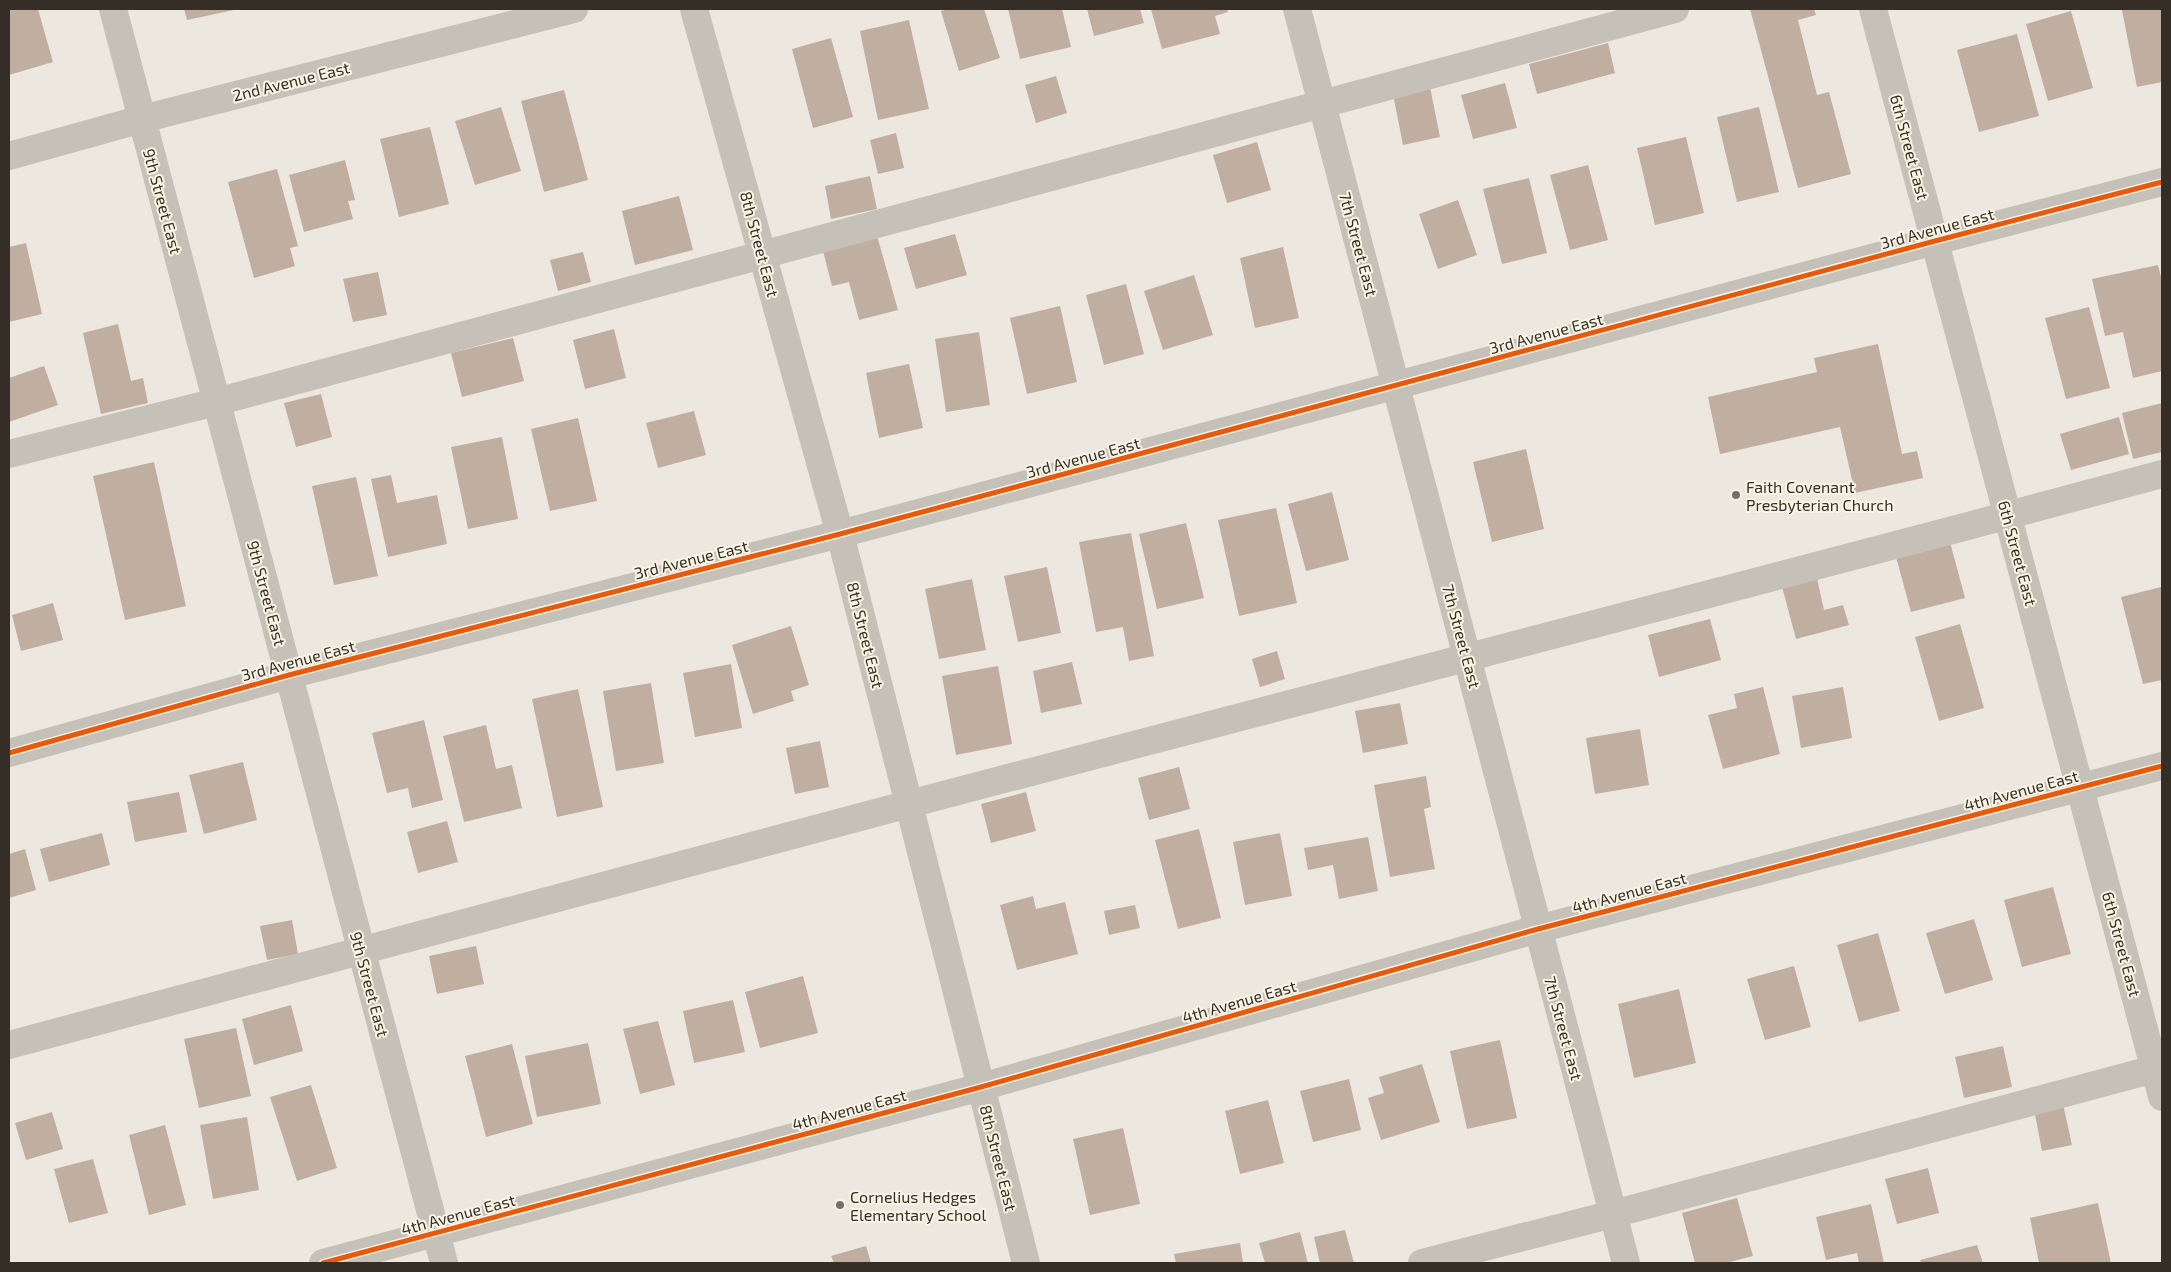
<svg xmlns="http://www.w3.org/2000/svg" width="2171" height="1272" viewBox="0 0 2171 1272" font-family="'Exo 2',sans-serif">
<rect width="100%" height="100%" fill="#ece8df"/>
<path fill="#c0afa0" d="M9,9H38L53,62L9,75Z
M184,9H233L234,10L187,20Z
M949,9H984L1000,58L959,71L941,11Z
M1008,9H1062L1071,47L1020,59Z
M1087,9H1140L1144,23L1094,36Z
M1151,9H1227L1228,12L1215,16L1220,34L1162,49Z
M1750,9H1814L1816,15L1798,20L1817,95L1829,92L1851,174L1798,188Z
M2128,9H2162V82L2137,87L2122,10Z
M2071,11L2093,88L2048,101L2026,24Z
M909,20L929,109L878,120L860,31Z
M2017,34L2039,116L1979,132L1957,50Z
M831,38L853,117L813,128L792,49Z
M1608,43L1615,73L1537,94L1529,64Z
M1056,76L1067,113L1036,123L1025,85Z
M1505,83L1517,128L1473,139L1461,95Z
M1430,87L1440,137L1403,145L1393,94Z
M564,90L588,180L544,192L521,101Z
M501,107L521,171L475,185L455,121Z
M1759,107L1779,192L1737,202L1717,117Z
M430,127L449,204L399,217L380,139Z
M896,133L904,168L878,174L870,140Z
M1686,137L1704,213L1655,225L1637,148Z
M1257,142L1271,190L1227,203L1213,155Z
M345,160L355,200L348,201L353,219L304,232L289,175Z
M1588,165L1608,240L1570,250L1550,175Z
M277,169L298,246L290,248L295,266L254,278L228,182Z
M870,176L877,209L831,219L825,186Z
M1529,178L1547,253L1502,264L1483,189Z
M679,196L693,250L635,265L622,211Z
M1458,200L1477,255L1438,269L1419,214Z
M876,232L898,310L859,320L849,282L832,286L822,247Z
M955,234L967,275L916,289L904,248Z
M26,243L42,314L9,322V247Z
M1283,247L1299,318L1255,328L1240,258Z
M583,252L591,282L558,291L550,260Z
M2158,265L2162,281V371L2133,378L2123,332L2105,336L2092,279Z
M378,272L387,315L353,322L343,279Z
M1194,275L1213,335L1163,350L1144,291Z
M1126,284L1144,354L1104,365L1086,295Z
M1060,306L1077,382L1027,394L1010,318Z
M2089,307L2110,388L2066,399L2045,318Z
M118,324L131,381L143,378L148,403L101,414L83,333Z
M614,329L626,378L585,389L573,340Z
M979,332L990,405L946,412L935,339Z
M513,338L524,381L462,397L451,353Z
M1878,344L1902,454L1917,451L1923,478L1855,493L1840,427L1720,454L1708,397L1817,372L1814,358Z
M909,364L923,428L879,438L866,373Z
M44,366L58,405L9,422V378Z
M321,394L332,437L296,447L284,403Z
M2162,403V452L2133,459L2122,413Z
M694,411L706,455L658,468L646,423Z
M2119,417L2129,454L2071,470L2060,434Z
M578,418L597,501L550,511L531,429Z
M502,437L518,519L468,529L451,447Z
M1526,449L1544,529L1492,542L1473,462Z
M154,462L186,606L125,620L93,476Z
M391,475L397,503L437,495L447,544L388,557L371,479Z
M356,477L378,576L334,585L312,486Z
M1332,492L1349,560L1306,571L1288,504Z
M1276,508L1297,603L1239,616L1218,520Z
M1186,523L1204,598L1157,609L1139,534Z
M1131,533L1154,656L1129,661L1123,627L1096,632L1079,542Z
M1950,542L1965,598L1911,612L1896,557Z
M1047,567L1061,633L1018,642L1004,576Z
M1816,574L1824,610L1843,605L1849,625L1796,639L1781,583Z
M972,579L986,650L939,659L925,589Z
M2161,587L2162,680L2143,684L2121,597Z
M53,603L63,640L21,651L12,615Z
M1710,619L1721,660L1659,677L1648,635Z
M1960,624L1984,708L1939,721L1915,637Z
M791,626L809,685L791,691L794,701L753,714L732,645Z
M1277,651L1285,679L1260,687L1252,659Z
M1072,662L1082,704L1041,713L1033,671Z
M731,664L742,728L695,737L683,673Z
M998,666L1012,744L956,755L942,676Z
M651,683L664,763L616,771L603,691Z
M1763,687L1780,754L1723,769L1708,715L1737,708L1734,694Z
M1843,687L1852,738L1801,748L1792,696Z
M578,689L603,807L557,817L532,699Z
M1400,703L1408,744L1363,753L1355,711Z
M424,720L443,800L412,808L408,788L387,793L372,733Z
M486,725L496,769L512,765L522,808L464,822L443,736Z
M1640,729L1649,785L1595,794L1586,738Z
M820,741L829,787L795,794L786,748Z
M243,762L257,820L204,834L189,775Z
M1179,767L1190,809L1149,820L1138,778Z
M1426,776L1431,807L1424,809L1435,869L1390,877L1374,785Z
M179,792L187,832L135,842L127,802Z
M1026,792L1036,831L991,843L981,804Z
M447,821L458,862L418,873L407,832Z
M1199,829L1221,918L1178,929L1155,840Z
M102,833L110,865L49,882L40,849Z
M1280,833L1292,896L1245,905L1233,842Z
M1368,837L1378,891L1339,899L1333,865L1308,870L1304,848Z
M25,849L36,890L9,898V854Z
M2053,887L2071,954L2022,967L2004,900Z
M1033,896L1036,909L1065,902L1078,954L1017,970L1000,905Z
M1135,905L1140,928L1109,935L1104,911Z
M1974,919L1993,980L1945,994L1926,933Z
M292,920L298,954L267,960L260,926Z
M1878,933L1900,1011L1859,1022L1837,945Z
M476,946L484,984L437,994L429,956Z
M1794,966L1811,1027L1765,1040L1747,979Z
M803,976L818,1033L760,1048L745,992Z
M1679,989L1696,1063L1634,1078L1618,1004Z
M733,1000L745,1052L694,1063L683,1011Z
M291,1005L303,1051L254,1065L242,1019Z
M658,1021L675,1085L640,1094L623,1029Z
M236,1028L251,1096L199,1108L184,1039Z
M1500,1040L1517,1118L1467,1129L1450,1051Z
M588,1043L601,1104L537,1117L525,1056Z
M512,1044L533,1124L486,1137L465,1056Z
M2003,1046L2012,1087L1964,1098L1955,1057Z
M1422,1064L1440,1122L1381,1140L1368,1098L1384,1093L1379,1077Z
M1349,1079L1361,1130L1313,1142L1300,1091Z
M311,1085L337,1168L297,1181L270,1097Z
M1268,1100L1284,1163L1240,1174L1225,1111Z
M2063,1104L2072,1145L2042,1151L2034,1109Z
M52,1112L63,1149L26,1160L15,1123Z
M247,1117L259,1190L213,1199L200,1125Z
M165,1125L186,1205L149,1215L129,1135Z
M1123,1128L1140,1204L1090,1215L1073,1139Z
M93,1159L108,1213L69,1223L54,1169Z
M1928,1168L1939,1213L1897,1224L1885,1179Z
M1737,1198L1753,1256L1726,1263H1695L1682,1213Z
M2098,1203L2111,1263H2039L2030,1218Z
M1871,1204L1884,1263H1859L1857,1253L1826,1260L1816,1217Z
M1345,1230L1354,1263H1320L1314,1237Z
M1300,1232L1308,1263H1265L1259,1243Z
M1240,1243L1243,1263H1176L1174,1254Z
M1977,1245L1983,1263H1921L1920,1260Z
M866,1246L871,1263H834L831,1256Z"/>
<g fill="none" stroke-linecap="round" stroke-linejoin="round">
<path stroke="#c5c0b8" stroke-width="28" d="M113,9L444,1263
M694,9L840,534L1026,1263
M1297,9L1626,1263
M1873,9L2162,1097
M9,156L142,119L574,9
M9,454L216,402L1675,9
M9,753L289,675L840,534L1935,241L2162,182
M9,1045L909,804L1968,526L2162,474
M323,1263L981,1087L1538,929L2162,766
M1422,1263L1613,1214L2162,1067"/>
<defs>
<path id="cycleway" d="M9,753L289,675L840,534L1935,241L2162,182
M323,1263L981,1087L1538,929L2162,766"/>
</defs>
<use href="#cycleway" stroke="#f9f4e5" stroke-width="8"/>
<use href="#cycleway" stroke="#e8590c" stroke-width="5"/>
</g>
<g fill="#756f67" stroke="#f9f4e5" stroke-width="2">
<circle cx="1736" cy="495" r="5"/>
<circle cx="840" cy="1205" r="5"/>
</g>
<g text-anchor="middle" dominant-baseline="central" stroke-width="4" stroke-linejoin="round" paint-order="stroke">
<g font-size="16" fill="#352e26" stroke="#f9f4e5">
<text transform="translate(291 81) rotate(-14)">2nd Avenue East</text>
<text transform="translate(1910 147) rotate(75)">6th Street East</text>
<text transform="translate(163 201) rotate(75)">9th Street East</text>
<text transform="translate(1937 228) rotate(-15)">3rd Avenue East</text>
<text transform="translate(760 244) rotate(75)">8th Street East</text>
<text transform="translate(1359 244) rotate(75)">7th Street East</text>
<text transform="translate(1546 333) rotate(-15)">3rd Avenue East</text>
<text transform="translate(1083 457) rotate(-15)">3rd Avenue East</text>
<text transform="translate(2018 553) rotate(75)">6th Street East</text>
<text transform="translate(691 559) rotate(-14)">3rd Avenue East</text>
<text transform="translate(267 593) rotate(75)">9th Street East</text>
<text transform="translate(866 635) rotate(76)">8th Street East</text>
<text transform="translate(1462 636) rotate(75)">7th Street East</text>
<text transform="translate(298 660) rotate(-15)">3rd Avenue East</text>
<text transform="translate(2021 790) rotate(-15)">4th Avenue East</text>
<text transform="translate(1629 892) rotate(-15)">4th Avenue East</text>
<text transform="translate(2122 944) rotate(75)">6th Street East</text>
<text transform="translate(370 984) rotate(75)">9th Street East</text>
<text transform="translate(1239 1001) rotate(-16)">4th Avenue East</text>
<text transform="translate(1564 1028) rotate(75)">7th Street East</text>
<text transform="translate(849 1109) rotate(-15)">4th Avenue East</text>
<text transform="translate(999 1158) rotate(76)">8th Street East</text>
<text transform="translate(458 1214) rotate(-15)">4th Avenue East</text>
</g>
<g font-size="16" fill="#352e26" stroke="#f9f4e5" text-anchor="start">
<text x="1746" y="486">Faith Covenant<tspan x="1746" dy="18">Presbyterian Church</tspan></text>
<text x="850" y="1196">Cornelius Hedges<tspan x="850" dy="18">Elementary School</tspan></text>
</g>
</g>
<rect width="2171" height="1272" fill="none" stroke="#352e26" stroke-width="20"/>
</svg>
